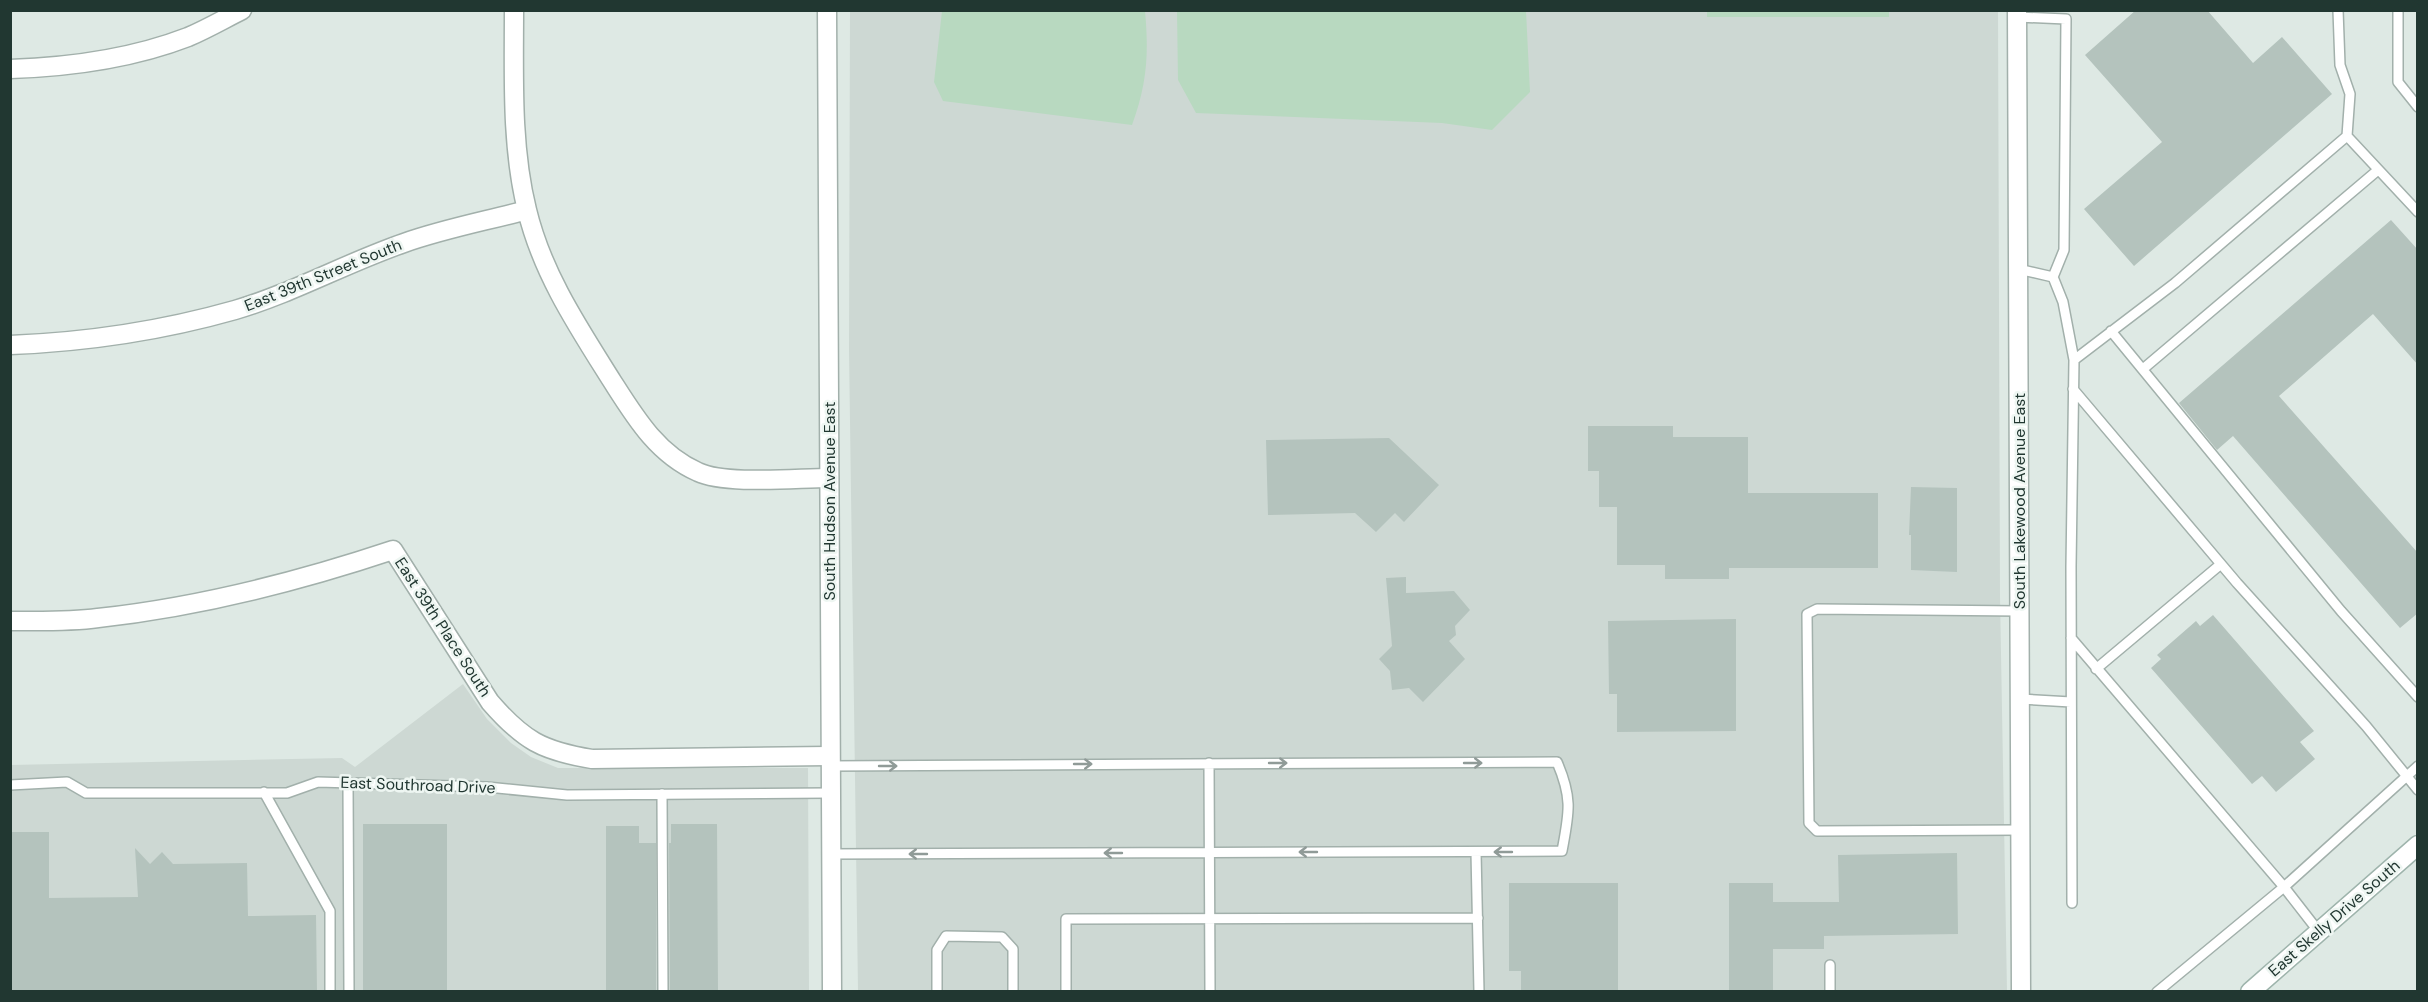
<svg xmlns="http://www.w3.org/2000/svg" width="2428" height="1002" viewBox="0 0 2428 1002" font-family="'DM Sans',sans-serif">
<rect width="100%" height="100%" fill="#dee9e4"/>
<path fill="#cdd8d3" d="M850,11H1998L2000,597L2007,991H858L849,350Z
M463,684L487,719L511,743L531,757L558,768H808L809,991H11L10,765L342,758L355,767Z"/>
<path fill="#b8d9c0" d="M1707,10H1889V17H1707Z
M942,11H1145C1149,54 1147,84 1132,125L943,101L934,82Z
M1177,11H1526L1530,92L1492,130L1442,123L1196,113L1178,80Z"/>
<path fill="#b4c3bd" d="M2136,10H2207L2253,63L2282,37L2332,94L2134,266L2084,209L2162,142L2085,55Z
M2391,220L2418,250V365L2373,314L2279,396L2418,553V613L2400,628L2233,436L2217,450L2179,403Z
M1588,426H1673V437H1748V493H1878V568H1729V579H1665V565H1617V507H1599V471H1588Z
M1389,438L1439,485L1404,522L1395,513L1376,532L1355,513L1268,515L1266,440Z
M1911,487L1957,488V572L1911,570V535H1909Z
M1406,577V593L1454,591L1470,610L1455,626L1456,635L1449,641L1465,659L1423,702L1409,688L1392,690L1390,671L1379,659L1392,646L1386,578Z
M2213,615L2314,731L2300,742L2315,759L2276,792L2262,776L2252,784L2151,668L2161,659L2157,655L2196,621L2200,626Z
M1736,619V731L1617,732V694H1609L1608,621Z
M363,824H447V992H363Z
M671,824H717L718,992H670L669,843H671Z
M606,826H639V843H656V992H606Z
M10,832H49V898L138,897L135,848L150,864L162,852L173,864L247,863L248,916L316,915L317,992H10Z
M1957,853L1958,934L1824,936V949H1773V992H1729V883H1773V902H1839L1838,855Z
M1509,883H1618V992H1521V971H1509Z"/>
<g fill="none" stroke-linecap="round" stroke-linejoin="round">
<defs>
<path id="service" d="M2338,10L2340,65L2350,94L2347,136
M2398,10V82L2418,107
M2017,17L2066,19L2064,250L2053,277
M2018,269L2053,277L2063,302L2074,360
M2111,331L2341,611L2418,697
M2143,369L2378,170
M2073,389L2237,583L2366,726L2418,790
M2020,611L1817,609L1807,614L1809,823L1817,831L2021,830
M2071,638L2284,887L2319,932
M2096,669L2221,564
M2020,699L2071,702
M1209,763L1210,992
M829,766L1557,762C1573,799 1569,813 1562,851L830,854
M348,783L349,992
M10,785L67,782L86,793H287L318,782L487,787L567,795L829,793
M264,792L330,911V992
M662,794L663,992
M1476,852L1479,992
M2072,903L2071,567L2074,360L2175,283L2347,136L2418,212
M1830,965V992
M937,992V950L946,936L1002,937L1013,949V992
M1066,992V919L1478,918
M2157,992L2284,887L2418,766"/>
<path id="minor" d="M514,10C514,76 511,146 527,210C542,273 578,327 612,381C635,417 657,454 698,472C725,485 796,478 829,478
M2017,10L2021,992
M10,69C71,67 131,59 188,37C207,29 224,19 242,10
M10,345C87,342 161,331 235,310C293,293 346,263 404,243C443,229 486,221 527,210
M10,621C39,621 69,622 98,618C199,607 297,582 393,550L490,702C523,740 542,751 592,759L829,756"/>
<path id="tertiary" d="M827,10L832,992"/>
<path id="secondary" d="M2250,992L2418,845"/>
</defs>
<use href="#service" stroke="#a2b0ab" stroke-width="12"/>
<use href="#minor" stroke="#a2b0ab" stroke-width="21"/>
<use href="#tertiary" stroke="#a2b0ab" stroke-width="21"/>
<use href="#secondary" stroke="#9eb4ac" stroke-width="21"/>
<use href="#service" stroke="#fff" stroke-width="9"/>
<use href="#minor" stroke="#fff" stroke-width="18"/>
<use href="#tertiary" stroke="#fff" stroke-width="18"/>
<use href="#secondary" stroke="#fff" stroke-width="18"/>
</g>
<defs><path id="oneway-shaft" d="M-6 0H5M1.5-3L5.5 0L1.5 3" fill="none" stroke-width="1.6" stroke-linecap="round" stroke-linejoin="round" transform="scale(1.5)"/></defs>
<g stroke="#909b98">
<use href="#oneway-shaft" transform="translate(1278 763)"/>
<use href="#oneway-shaft" transform="translate(1473 763)"/>
<use href="#oneway-shaft" transform="translate(1083 764)"/>
<use href="#oneway-shaft" transform="translate(888 766)"/>
<use href="#oneway-shaft" transform="translate(1308 852) rotate(180)"/>
<use href="#oneway-shaft" transform="translate(1503 852) rotate(180)"/>
<use href="#oneway-shaft" transform="translate(1113 853) rotate(180)"/>
<use href="#oneway-shaft" transform="translate(918 854) rotate(180)"/>
</g>
<g text-anchor="middle" dominant-baseline="central" stroke-width="5" stroke-linejoin="round" paint-order="stroke">
<g font-size="16" fill="#213731" stroke="#eef6f2">
<text transform="translate(323 275) rotate(-22)">East 39th Street South</text>
<text transform="translate(829 501) rotate(-90)">South Hudson Avenue East</text>
<text transform="translate(2019 501) rotate(-90)">South Lakewood Avenue East</text>
<text transform="translate(443 627) rotate(57)">East 39th Place South</text>
<text transform="translate(418 785) rotate(2)">East Southroad Drive</text>
<text transform="translate(2334 918) rotate(-41)">East Skelly Drive South</text>
</g>
</g>
<rect width="2428" height="1002" fill="none" stroke="#213731" stroke-width="24"/>
</svg>
